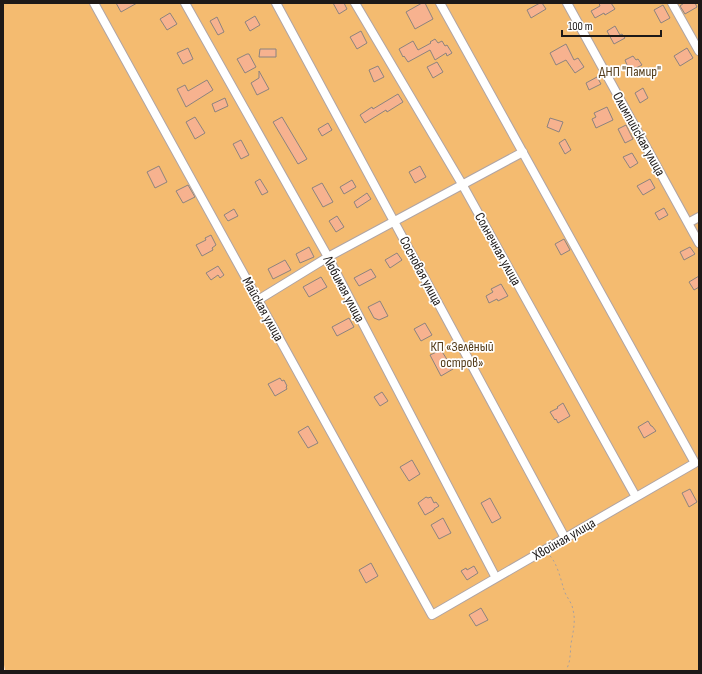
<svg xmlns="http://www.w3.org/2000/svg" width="702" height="674" viewBox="0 0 702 674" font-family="'Sofia Sans Condensed',sans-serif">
<rect width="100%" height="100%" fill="#fff5f4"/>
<path fill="#f4bb70" d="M3,3H699V671H5L3,659Z"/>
<path fill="#f7b28f" stroke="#8c837e" d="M116,3H137L121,12Z
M333,3H344L347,9L339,14Z
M422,3H425L433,19L415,29L406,12Z
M540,3H542L546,9L531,18L527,10Z
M599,3H611L615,9L605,15L604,13L595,18L591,11L600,6Z
M684,3H695L697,7L685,14L680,6Z
M663,5L670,18L661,23L654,10Z
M170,13L177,24L167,30L160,19Z
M255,16L260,25L250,31L245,22Z
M217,17L224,32L218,35L210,21Z
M615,26L620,35L622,34L625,38L614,44L607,31Z
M361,31L367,43L357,49L350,37Z
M435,39L438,43L442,41L445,46L447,45L452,53L447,56L446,53L435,60L430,50L408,62L404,56L403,57L399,49L413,41L418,50L431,43L430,42Z
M566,44L574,60L578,58L584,67L575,73L566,60L556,65L550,53Z
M188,48L193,59L183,64L177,53Z
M687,48L693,58L680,66L674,56Z
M260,49H276V57H259Z
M247,54H249L256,67L245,73L237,59Z
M633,56L636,60L638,59L642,65L632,70V69L628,71L625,66L627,65L625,60Z
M437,62L443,72L433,78L427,67Z
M378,66L384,77L374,82L369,70Z
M259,71L269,89L257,95L251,83L259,78Z
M597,77L601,84L589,90L586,83Z
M207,80L213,90L186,107L177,89L185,85L188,91Z
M643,88L648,98L640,103L635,93Z
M398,94L403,102L387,112L386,110L365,123L360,115L372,107L373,109Z
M225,98L228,106L215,112L212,104Z
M607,107L613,120L596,128L592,119L596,117L594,113Z
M195,117L205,133L195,139L186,122Z
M282,117L307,159L298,164L273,122Z
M550,118L563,122L559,132L547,127Z
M328,123L332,130L322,136L318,129Z
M626,125L633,139L625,143L618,129Z
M565,139L571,150L565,154L559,143Z
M241,140L249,155L241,159L233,144Z
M632,153L638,163L630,168L623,157Z
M159,166L167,182L155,188L147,172Z
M420,166L426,177L415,183L409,172Z
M260,179L268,192L262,195L255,182Z
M650,179L655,188L643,195L637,186Z
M352,180L356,187L344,194L340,187Z
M322,183L333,202L323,207L312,188Z
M188,185L195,197L183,203L176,191Z
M367,193L371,199L357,208L354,202Z
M664,208L668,215L659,220L655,213Z
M234,209L238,216L228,221L224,215Z
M337,216L344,227L336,232L329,221Z
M211,235L216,245L212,248L213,250L202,256L196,245L206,240L205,238Z
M564,239L570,250L561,255L555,244Z
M309,247L314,257L300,263L296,254Z
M690,247L695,254L684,260L680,252Z
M397,253L402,260L390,268L385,260Z
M285,260L291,270L273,279L268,269Z
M218,266L224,275L220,278L218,275L211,280L206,273Z
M371,269L376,277L359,286L354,278Z
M699,276V287L694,290L689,282Z
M321,277L327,287L309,297L303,287Z
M501,284L508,296L498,301L497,299L489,303L486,296L493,292L491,289Z
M380,301L388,316L379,320L374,318L368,307Z
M349,318L354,327L337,336L332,327Z
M425,323L432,335L421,341L414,329Z
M441,350L453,369L441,376L430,355Z
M280,378L282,381L284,380L287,386L286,387L287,389L275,396L268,384Z
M382,392L388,401L380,406L374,397Z
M563,403L570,416L558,423L556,419L555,420L550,412L558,408L557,407Z
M648,421L651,426H652L656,431L644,438L638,427Z
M308,426L318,443L308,448L298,432Z
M412,460L420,474L409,481L400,467Z
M690,489L697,502L689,507L682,493Z
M426,497L428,498L431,497L434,503L436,502L439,506L434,509V510L425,515L418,503Z
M490,498L501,518L492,523L481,503Z
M443,518L451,533L439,539L431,525Z
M371,563L378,576L366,583L359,570Z
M474,566L478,573L467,580L461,571L466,568L467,570Z
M481,608L488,620L476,626L469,615Z"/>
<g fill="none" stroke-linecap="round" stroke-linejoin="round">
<defs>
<path id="minor" d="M94,3L432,615L695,463L440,3
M185,3L328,257L496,578
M276,3L565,538
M355,3L462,184L636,497
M567,3L699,243
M672,3L699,51
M688,223L699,217
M258,300L328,257L523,152"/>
</defs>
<use href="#minor" stroke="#b0a4a3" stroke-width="10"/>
<path stroke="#a8a09f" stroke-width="1" stroke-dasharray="2 3" stroke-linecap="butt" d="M550,556C557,563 561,580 564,590C566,597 572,602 573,610C576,621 573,632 571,644C570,648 571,652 570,656C570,661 568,666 566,671"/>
<use href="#minor" stroke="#fff" stroke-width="8"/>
</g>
<g text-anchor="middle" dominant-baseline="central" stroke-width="3.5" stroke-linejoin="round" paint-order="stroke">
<g font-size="14" fill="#533b19" stroke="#fff">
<text x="630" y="71">ДНП "Памир"</text>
<text x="462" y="346">КП «Зелёный<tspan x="462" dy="16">остров»</tspan></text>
</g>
<g font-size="14" fill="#1d1918" stroke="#fff">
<text transform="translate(639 134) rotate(61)">Олимпийская улица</text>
<text transform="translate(498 249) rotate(61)">Солнечная улица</text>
<text transform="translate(421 271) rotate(62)">Сосновая улица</text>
<text transform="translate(344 289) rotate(62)">Любимая улица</text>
<text transform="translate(263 309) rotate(61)">Майская улица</text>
<text transform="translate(564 539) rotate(-30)">Хвойная улица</text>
</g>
</g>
<rect width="702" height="674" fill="none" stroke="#1d1918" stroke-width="8"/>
<path d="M562 30v6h99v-6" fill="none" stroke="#1d1918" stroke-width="2"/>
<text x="568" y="30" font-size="12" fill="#1d1918" stroke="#ffffff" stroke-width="3" paint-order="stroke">100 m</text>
</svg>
